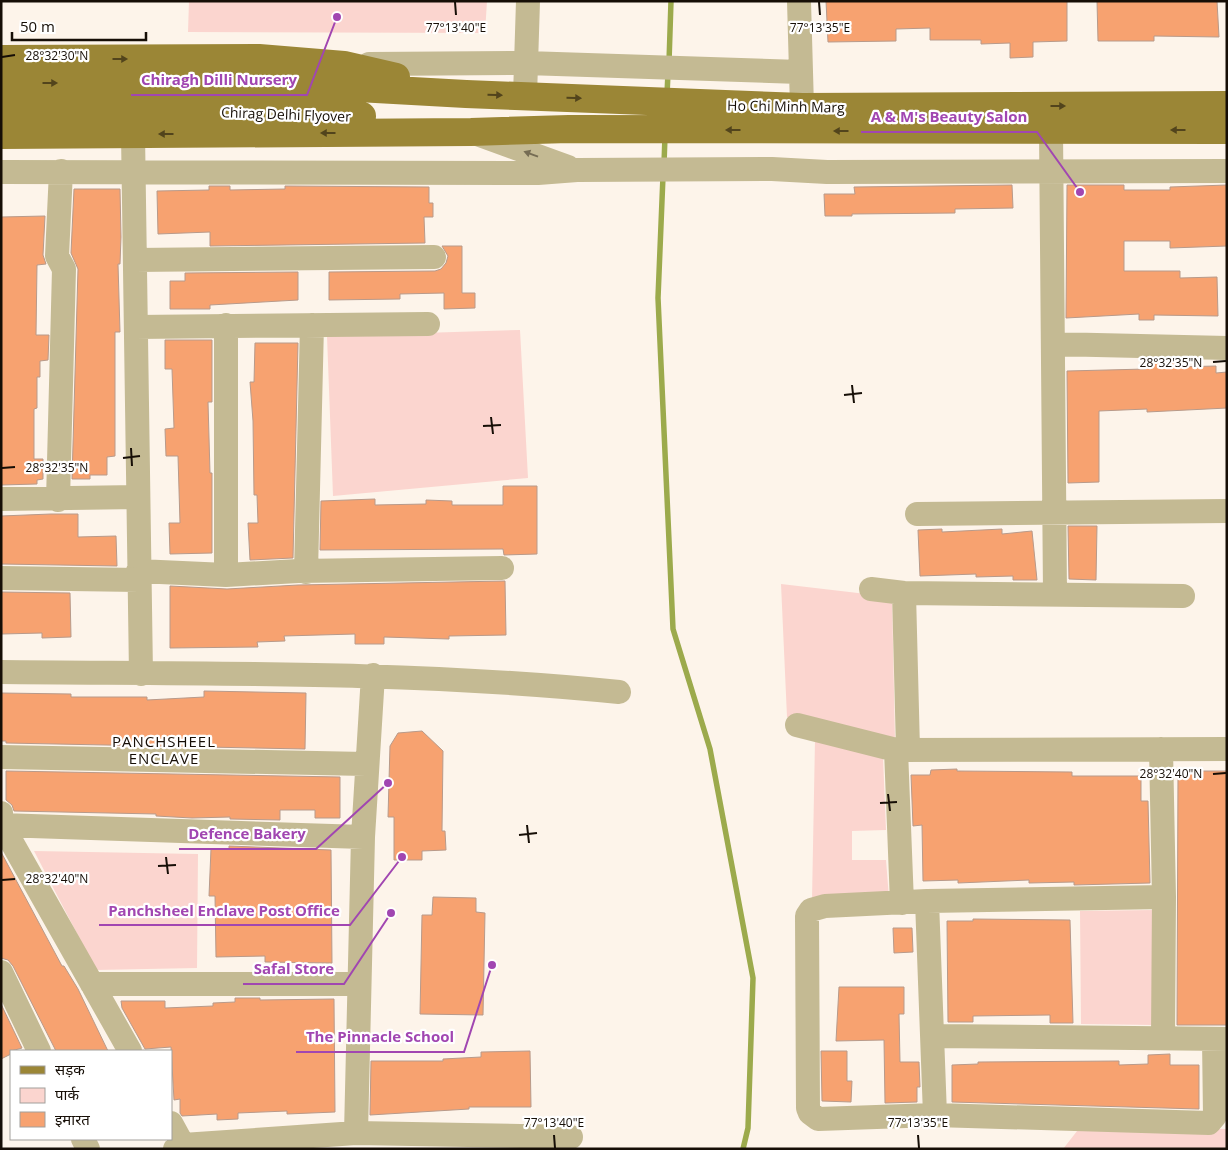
<svg xmlns="http://www.w3.org/2000/svg" width="1228" height="1150" viewBox="0 0 1228 1150" font-family="'Open Sans','Noto Sans Devanagari',sans-serif">
<rect width="100%" height="100%" fill="#fdf4ea"/>
<path fill="#fbd5cf" d="M189,1H487L485,33L188,32Z
M520,330L528,478L333,496L327,336Z
M781,584L892,597L895,741L787,717Z
M815,740L883,757L886,830L852,831V860H886L889,898L812,900Z
M34,851L198,854L197,968L96,970Z
M1155,910L1153,1025L1081,1024L1080,911Z
M1081,1126L1227,1129V1149H1063Z"/>
<g fill="none" stroke-linecap="round" stroke-linejoin="round">
<path stroke="#9caa4c" stroke-width="5.5" d="M669,62L671,1
M667,94L668,73
M664,164L665,136
M663,176L658,298L673,629L710,749L753,978L748,1128L743,1149"/>
</g>
<path fill="#f7a270" stroke="#b89a8a" d="M826,1H1067V41L1033,42V57L1010,58V43L981,44V40H930V28L896,29V41L828,42Z
M1097,1H1217L1219,37L1154,36V41H1098Z
M1012,185L1013,208L955,209V213L852,214V216H825L824,194H855L854,187Z
M1067,185H1124V190H1170V187L1227,185V246L1170,248V241H1124V271H1180V278L1217,277L1218,316L1154,315V320H1139V314L1066,318Z
M209,186H230V190L285,189V186L429,187V203H433V217H424L425,243L210,246V232L158,234L157,191L209,190Z
M74,189H120L121,237L120,264H118L120,332H115V456L107,457V475H90V479H72L78,269L71,253Z
M45,216L43,255L46,264L37,265L36,335H49L48,360L40,361V377H37V408L34,409V459H43V479L37,480V484L1,485V217Z
M442,246H462V293H475V308L444,309V293L400,294V299L329,300V272L435,271L441,269L446,263L448,256Z
M298,272V300L210,305V309H170V281H185V273Z
M165,340H212V402H208L210,473H212V553L170,554L169,523H180L178,456H166L165,429L174,428L172,369H165Z
M255,343H298L293,558L250,560L248,523H258L257,495H254L253,421L250,382H254Z
M1146,360L1175,361V367L1216,366V373L1227,372V408L1147,412V409L1099,411V482L1068,483L1067,371L1146,369Z
M503,486H537V554L504,555L503,549L320,550L321,501L375,499V505L426,504V500L452,501V505H503Z
M51,514H78V537L116,536L117,566L1,564V516Z
M1068,526H1097L1096,580L1069,579Z
M942,529V532L1002,529V534L1032,531L1037,580H1013V576L976,577V574L920,576L918,530Z
M505,581L506,635L449,636V639L384,637V644H355V634L284,636L285,641L257,642L258,647L170,648V586L227,589L298,585Z
M1,592L70,593L71,637L42,638V633L2,634Z
M204,691L306,693L305,749L6,743V741H1V693L71,694V697H147V700L204,697Z
M422,731L443,751L442,831H445L446,850L422,851V860H394V817H388L390,746L398,733Z
M957,769V771L1072,772V776H1141V801H1148L1150,883L1074,885V882L1029,883V880L958,883V880L923,881L922,825L913,826L911,775H930L931,770Z
M6,771L340,777V818H315V810H280V820L230,819V817L192,818L156,816V814L14,811L12,805L6,800Z
M1178,771H1227V1025H1177Z
M229,846L331,850L332,963L265,962V956L216,957L215,896H209L211,849H229Z
M1,852L62,966H64L78,989L108,1051H56L13,966L8,960L1,958Z
M433,897L476,898V912L485,913L483,1015L420,1014L422,915H432Z
M973,919L1070,920L1073,1023H1050V1015L973,1016V1022H948L947,921H973Z
M893,928H912L913,952L894,953Z
M839,987H904V1014H899L900,1062H919L920,1087H917V1102L885,1103L884,1040L836,1041Z
M235,998H260V1000L334,999L335,1112L287,1114V1111L238,1113V1119L217,1120V1114L182,1116L180,1113V1099L174,1100L171,1047L145,1049L122,1008L121,1001H165V1008L213,1006V1003L235,1002Z
M1,1004L22,1048L11,1051V1054L1,1059Z
M530,1051L531,1107H469V1109L370,1115L371,1061H443V1059L481,1057V1052Z
M821,1051H847V1081H852L851,1102L822,1101Z
M1170,1054V1065H1199V1109L952,1102V1065L978,1064V1062L1119,1061V1065L1148,1064V1055Z"/>
<g fill="none" stroke-linecap="round" stroke-linejoin="round">
<path stroke="#c4ba93" stroke-width="24" d="M799,1L802,107
M369,64L526,63L800,72
M525,96L528,1
M1051,130L1055,593
M133,134L141,674
M477,134L568,167
M1,172L538,173L577,170L772,169L827,172L1227,171
M135,260L434,257
M226,325V575
M136,327L428,324
M1053,344L1227,348
M1,499L138,497
M58,500L64,269L57,256L61,171
M917,514L1227,511
M138,571L226,575L298,571L502,568
M306,572L312,325
M1,578L139,580
M871,589L904,593L1183,596
M904,593L908,750
M1,672C207,674 414,671 619,692
M797,725L896,750
M1161,749L1164,897
M1,757L366,764
M1,813L2,825L130,1051
M1,825L363,837L373,675
M927,901L935,1115
M902,903L896,750L1227,749
M1,972L39,1051
M92,984H359
M933,1036L1227,1039
M1163,1038L1164,897L927,901L825,906L811,910L807,916L808,1108L810,1113L818,1119L935,1115L1209,1123L1215,1116L1214,1039
M171,1123L183,1145L175,1149
M356,1133L571,1137
M83,1139L88,1149
M183,1145L356,1133L363,837"/>
<path stroke="#9b8636" stroke-width="28" d="M1,59L259,58L344,65L396,77
M1,83L304,85L466,94L802,107L1227,105
M1,111L301,112L362,116
M1,135L471,132L569,129L1227,130"/>
</g>
<defs><path id="oneway-solid" d="M-6-.8H1V-3.2L6.5 0L1 3.2V.8H-6Z" transform="scale(1.25)"/></defs>
<g fill="#52441c">
<use href="#oneway-solid" transform="translate(120 59)"/>
<use href="#oneway-solid" transform="translate(50 83)"/>
<use href="#oneway-solid" transform="translate(495 95) rotate(2)"/>
<use href="#oneway-solid" transform="translate(574 98) rotate(2)"/>
<use href="#oneway-solid" transform="translate(1058 106)"/>
<use href="#oneway-solid" transform="translate(733 130) rotate(-180)"/>
<use href="#oneway-solid" transform="translate(1178 130) rotate(180)"/>
<use href="#oneway-solid" transform="translate(841 131) rotate(180)"/>
<use href="#oneway-solid" transform="translate(328 133) rotate(180)"/>
<use href="#oneway-solid" transform="translate(166 134) rotate(180)"/>
</g>
<use fill="#766d54" href="#oneway-solid" transform="translate(531 154) rotate(-160)"/>
<path fill="none" stroke="#160e06" stroke-width="2" d="M455,2L456,15M819,2L820,15M2,57L15,55M1213,362L1226,361M852,385L854,403M844,395L862,393M491,417L493,434M483,426L501,425M131,448L132,466M123,458L140,456M2,468L15,467M1213,774L1226,773M888,794L890,811M880,803L897,802M527,825L529,843M519,835L537,833M166,857L168,874M158,866L176,865M2,880L15,879M554,1135L555,1148M918,1135L919,1148"/>
<g text-anchor="middle" dominant-baseline="central" stroke-width="4.5" stroke-linejoin="round" paint-order="stroke">
<g font-size="14" fill="#160e06" stroke="#fff">
<text transform="translate(786 106) rotate(1)">Ho Chi Minh Marg</text>
<text transform="translate(286 114) rotate(2)">Chirag Delhi Flyover</text>
</g>
<g font-size="15" letter-spacing="1" fill="#160e06" stroke="#fff">
<text x="164" y="741">PANCHSHEEL<tspan x="164" dy="17">ENCLAVE</tspan></text>
</g>
</g>
<g font-size="12" text-anchor="middle" fill="#160e06" stroke="#fff" stroke-width="4.5" stroke-linejoin="round" paint-order="stroke">
<text x="456" y="32">77°13'40"E</text>
<text x="820" y="32">77°13'35"E</text>
<text x="57" y="60">28°32'30"N</text>
<text x="1171" y="367">28°32'35"N</text>
<text x="57" y="472">28°32'35"N</text>
<text x="1171" y="778">28°32'40"N</text>
<text x="57" y="883">28°32'40"N</text>
<text x="554" y="1127">77°13'40"E</text>
<text x="918" y="1127">77°13'35"E</text>
</g>
<path fill="none" stroke="#a146b1" stroke-width="2" d="M337 17L307 95H131M1080 192L1037 132H861M388 783L316 849H179M402 857L350 925H99M391 913L344 984H243M492 965L464 1052H296"/>
<g fill="#a146b1" stroke="#fff" stroke-width="2">
<circle cx="337" cy="17" r="5"/>
<circle cx="1080" cy="192" r="5"/>
<circle cx="388" cy="783" r="5"/>
<circle cx="402" cy="857" r="5"/>
<circle cx="391" cy="913" r="5"/>
<circle cx="492" cy="965" r="5"/>
</g>
<g font-size="15" text-anchor="middle" font-weight="bold" fill="#a146b1" stroke="#fff" stroke-width="4.5" stroke-linejoin="round" paint-order="stroke">
<text x="219" y="85">Chiragh Dilli Nursery</text>
<text x="949" y="122">A &amp; M's Beauty Salon</text>
<text x="247" y="839">Defence Bakery</text>
<text x="224" y="916">Panchsheel Enclave Post Office</text>
<text x="294" y="974">Safal Store</text>
<text x="380" y="1042">The Pinnacle School</text>
</g>
<rect width="1228" height="1150" fill="none" stroke="#160e06" stroke-width="5"/>
<rect x="10" y="1050" width="162" height="90" fill="#ffffff" stroke="#a29f9b"/>
<rect x="20" y="1066" width="25" height="8" fill="#9b8636" stroke="#a29f9b"/>
<text x="55" y="1075" font-size="15" fill="#160e06">सड़क</text>
<rect x="20" y="1088" width="25" height="15" fill="#fbd5cf" stroke="#a29f9b"/>
<text x="55" y="1100" font-size="15" fill="#160e06">पार्क</text>
<rect x="20" y="1112" width="25" height="15" fill="#f7a270" stroke="#a29f9b"/>
<text x="55" y="1125" font-size="15" fill="#160e06">इमारत</text>
<path d="M12 32v8h134v-8" fill="none" stroke="#160e06" stroke-width="2.5"/>
<text x="20" y="32" font-size="15" fill="#160e06" stroke="#ffffff" stroke-width="4" paint-order="stroke">50 m</text>
</svg>
